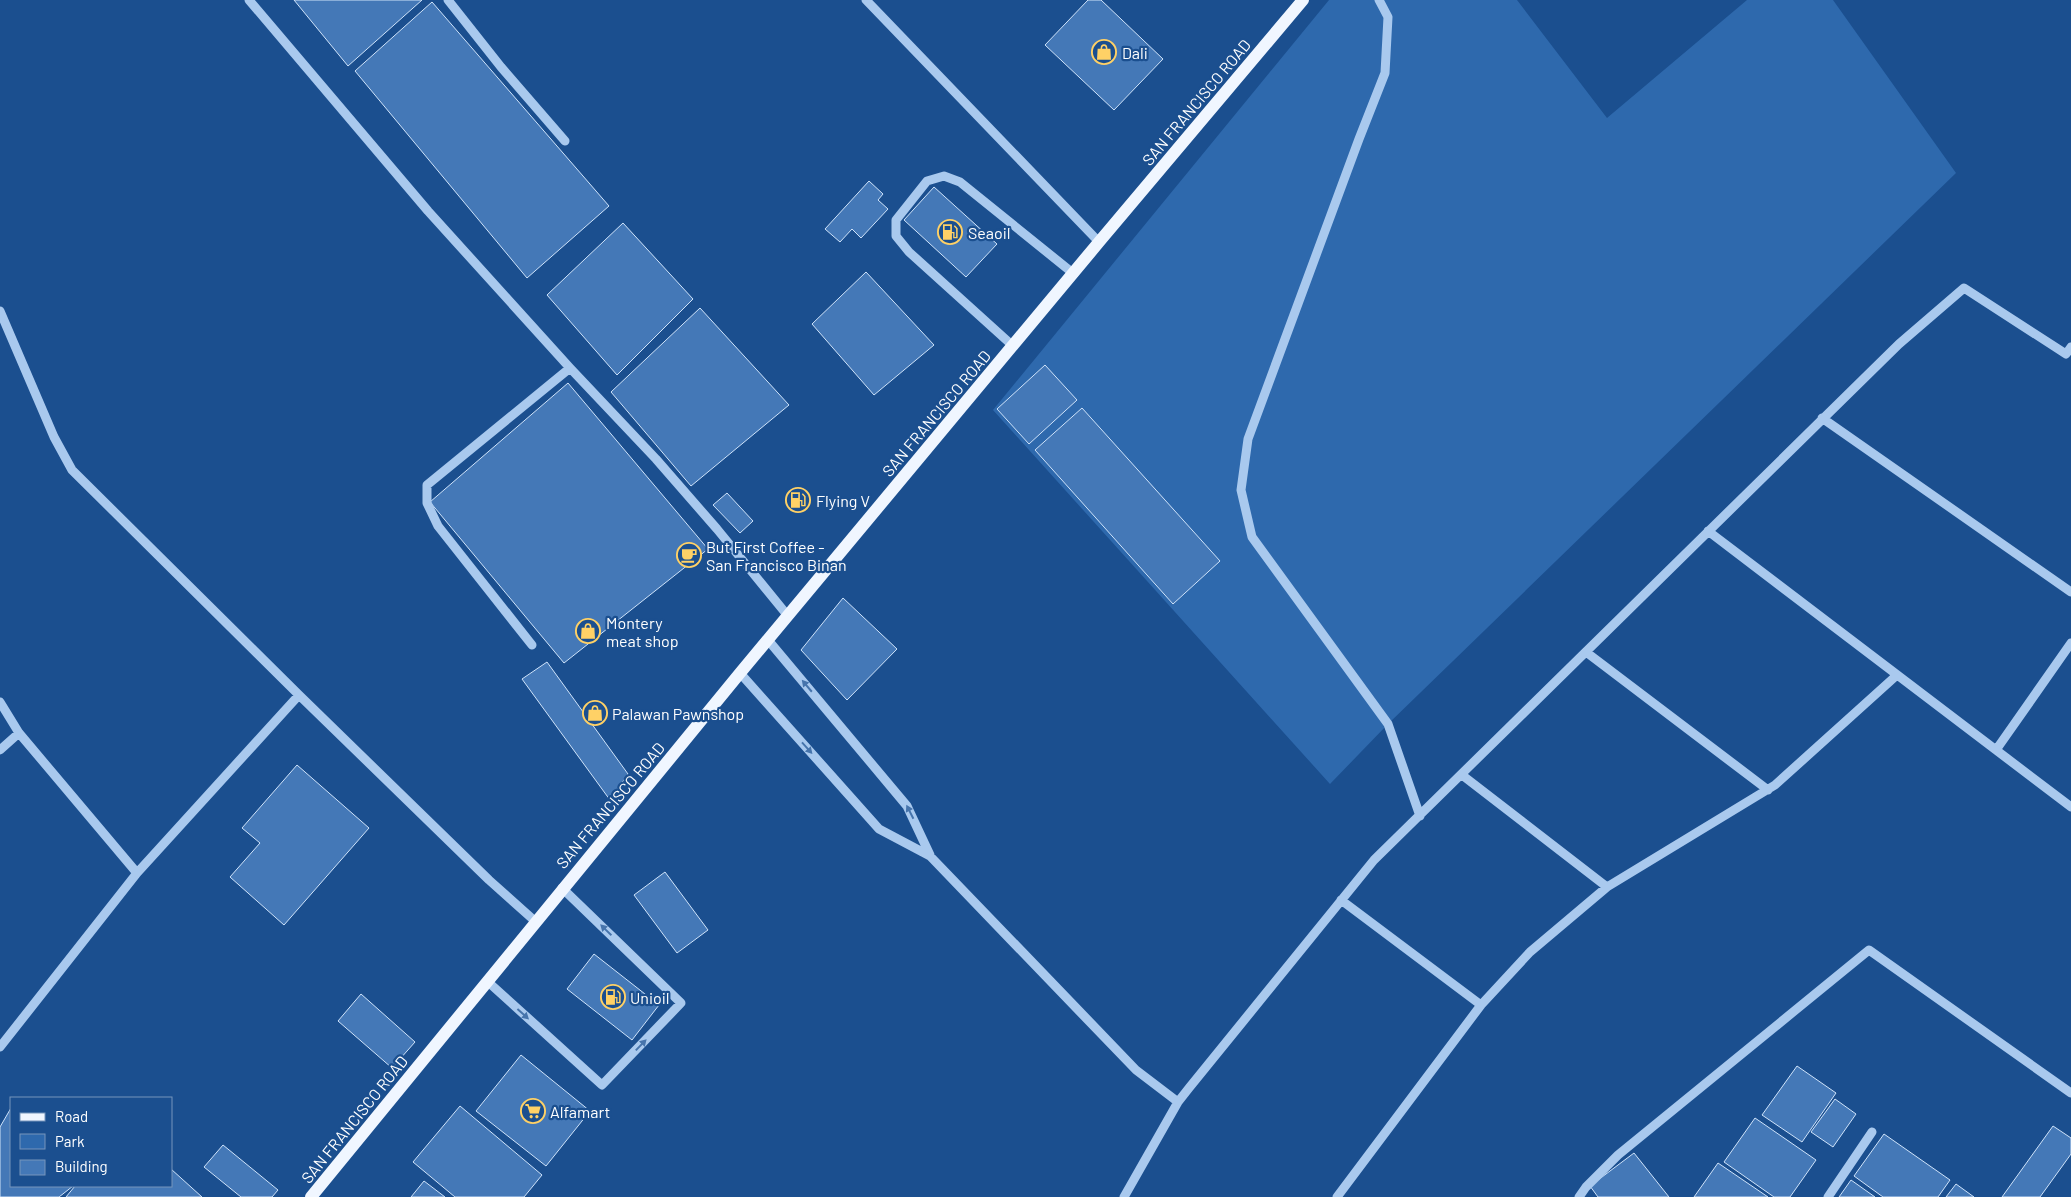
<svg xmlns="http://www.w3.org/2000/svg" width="2071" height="1197" viewBox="0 0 2071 1197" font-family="Barlow,sans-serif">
<rect width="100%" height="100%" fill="#1b4f8f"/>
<path fill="#2e69ad" d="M1329,0H1517L1607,118L1747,0H1833L1956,173L1388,724L1330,784L993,410Z"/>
<path fill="#4478b7" stroke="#cfe3fa" d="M294,0H422L348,66Z
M1088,0H1101L1163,59L1114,110L1045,45Z
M432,2L609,206L527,278L355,71Z
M869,181L883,194L878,200L888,209L861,238L852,229L840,242L825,229Z
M934,187L997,244L966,277L904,220Z
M623,223L693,299L617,375L547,295Z
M866,272L934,345L874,395L812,324Z
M700,308L789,405L691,486L611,392Z
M1045,365L1077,400L1029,444L997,409Z
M568,383L708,549L564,663L430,502Z
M1082,408L1220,561L1173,604L1035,450Z
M727,493L753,521L740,533L713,505Z
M843,598L897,649L847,700L801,650Z
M547,662L628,774L610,800L522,679Z
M297,765L369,828L284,925L230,877L260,843L242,828Z
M665,872L708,930L677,953L634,895Z
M594,954L659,1005L632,1040L567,989Z
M361,994L415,1042L392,1068L338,1021Z
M521,1055L590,1111L546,1166L476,1111Z
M1797,1066L1836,1093L1802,1142L1762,1115Z
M1835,1099L1856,1114L1833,1147L1811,1132Z
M460,1106L542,1175L524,1197H455L413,1162Z
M11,1108V1186H73L59,1197H0V1127Z
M1755,1118L1816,1160L1790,1197H1774L1724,1162Z
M2053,1126L2071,1138V1154L2040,1197H2002Z
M1884,1134L1950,1180L1938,1197H1883L1854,1176Z
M223,1145L278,1190L272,1197H241L204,1167Z
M1634,1153L1669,1197H1598L1590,1186Z
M1718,1163L1768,1197H1694Z
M171,1169L202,1197H66L75,1186H171Z
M1851,1180L1875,1197H1839Z
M424,1181L445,1197H411Z
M1956,1184L1974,1197H1946Z"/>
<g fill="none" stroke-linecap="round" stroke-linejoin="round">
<path stroke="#a9c9ee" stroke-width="9" d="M249,0L428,211L570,368L656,459L717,529L788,616
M448,0L501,67L565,141
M866,0L1099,242
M1379,0L1388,17L1385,73L1359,139L1248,439L1241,490L1252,537L1388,724L1420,816
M0,311L54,437L72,470L299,695L489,880L536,922
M1013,346L909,252L896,236V220L927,181L944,176L960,182L1074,274
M1822,418L2071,592
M1708,531L2071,807
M768,640L907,806L930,855
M532,645L438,526L427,503V485L570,368
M1586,652L1768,790
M740,673L879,829L930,856L1136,1070L1178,1102
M0,702L19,733L137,873
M0,750L19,733
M1996,750L2071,643
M1462,775L1607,887
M1341,900L1481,1005
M487,981L602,1085L681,1003L562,888
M0,1047L137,873L299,695
M1124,1197L1178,1102L1189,1088L1374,860L1899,344L1964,288L2066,354L2071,347
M1337,1197L1481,1005L1530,952L1607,887L1775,785L1897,675
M1579,1197L1586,1187L1618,1155L1869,950L2071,1093
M1828,1197L1872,1132"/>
<path stroke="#f0f6ff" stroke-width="12" d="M311,1197L740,673L1099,242L1303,0"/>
</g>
<defs><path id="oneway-solid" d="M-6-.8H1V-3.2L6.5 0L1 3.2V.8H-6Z" transform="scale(1.25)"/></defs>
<g fill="#4674ac">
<use href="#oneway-solid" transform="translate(807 686) rotate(-130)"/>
<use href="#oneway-solid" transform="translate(807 748) rotate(48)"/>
<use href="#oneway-solid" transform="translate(910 812) rotate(-117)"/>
<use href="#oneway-solid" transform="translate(606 930) rotate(-136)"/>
<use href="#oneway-solid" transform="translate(523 1014) rotate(42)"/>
<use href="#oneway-solid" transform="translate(641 1045) rotate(-46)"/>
</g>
<defs>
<symbol id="shop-ring" viewBox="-11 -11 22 22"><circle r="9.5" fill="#1b4f8f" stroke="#ffd166" stroke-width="1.5"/><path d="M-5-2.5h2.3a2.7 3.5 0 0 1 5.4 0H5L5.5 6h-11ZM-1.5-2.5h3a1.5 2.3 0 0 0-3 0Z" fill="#ffd166"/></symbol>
<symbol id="fuel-ring" viewBox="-11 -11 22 22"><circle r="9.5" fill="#1b4f8f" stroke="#ffd166" stroke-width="1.5"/><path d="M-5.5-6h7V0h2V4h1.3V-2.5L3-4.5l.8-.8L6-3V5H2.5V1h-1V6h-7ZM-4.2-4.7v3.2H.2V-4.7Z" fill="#ffd166"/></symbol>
<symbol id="cafe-ring" viewBox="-11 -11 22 22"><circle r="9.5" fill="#1b4f8f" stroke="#ffd166" stroke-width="1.5"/><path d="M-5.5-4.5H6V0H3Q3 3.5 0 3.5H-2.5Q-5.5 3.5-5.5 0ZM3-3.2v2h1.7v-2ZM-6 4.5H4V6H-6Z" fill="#ffd166"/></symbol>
<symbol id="supermarket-ring" viewBox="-11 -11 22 22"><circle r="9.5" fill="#1b4f8f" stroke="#ffd166" stroke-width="1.5"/><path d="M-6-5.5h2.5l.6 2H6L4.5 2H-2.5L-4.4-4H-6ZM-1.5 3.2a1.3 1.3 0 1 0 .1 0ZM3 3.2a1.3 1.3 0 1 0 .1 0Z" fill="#ffd166"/></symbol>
</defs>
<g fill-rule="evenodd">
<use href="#shop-ring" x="1090" y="38" width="28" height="28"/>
<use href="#fuel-ring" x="936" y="218" width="28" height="28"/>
<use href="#fuel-ring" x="784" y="486" width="28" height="28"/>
<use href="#cafe-ring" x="675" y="541" width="28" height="28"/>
<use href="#shop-ring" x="574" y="617" width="28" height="28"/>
<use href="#shop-ring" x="581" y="699" width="28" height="28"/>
<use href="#fuel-ring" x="599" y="983" width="28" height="28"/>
<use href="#supermarket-ring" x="519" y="1097" width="28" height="28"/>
</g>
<g text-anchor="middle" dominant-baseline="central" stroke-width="4.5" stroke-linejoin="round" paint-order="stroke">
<g font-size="16" fill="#fff" stroke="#1b4f8f" text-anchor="start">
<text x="1122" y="52">Dali</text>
<text x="968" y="232">Seaoil</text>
<text x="816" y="500">Flying V</text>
<text x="706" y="546">But First Coffee -<tspan x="706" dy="18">San Francisco Binan</tspan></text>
<text x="606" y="622">Montery<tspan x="606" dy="18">meat shop</tspan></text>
<text x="612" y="713">Palawan Pawnshop</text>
<text x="630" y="997">Unioil</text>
<text x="550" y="1111">Alfamart</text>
</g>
<g font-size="16" fill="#fff" stroke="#1b4f8f">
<text transform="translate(1196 102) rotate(-50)">SAN FRANCISCO ROAD</text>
<text transform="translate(936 413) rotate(-50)">SAN FRANCISCO ROAD</text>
<text transform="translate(610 805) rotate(-50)">SAN FRANCISCO ROAD</text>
<text transform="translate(354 1119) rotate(-51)">SAN FRANCISCO ROAD</text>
</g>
</g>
<rect x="10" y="1097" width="162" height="90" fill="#1b4f8f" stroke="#7695bc"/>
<rect x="20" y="1113" width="25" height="8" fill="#f0f6ff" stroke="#7695bc"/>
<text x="55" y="1122" font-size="15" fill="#ffffff">Road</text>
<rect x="20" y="1134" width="25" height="15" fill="#2e69ad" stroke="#7695bc"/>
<text x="55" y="1147" font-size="15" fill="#ffffff">Park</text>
<rect x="20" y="1160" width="25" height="15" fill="#4478b7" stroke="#7695bc"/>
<text x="55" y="1172" font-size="15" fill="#ffffff">Building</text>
</svg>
